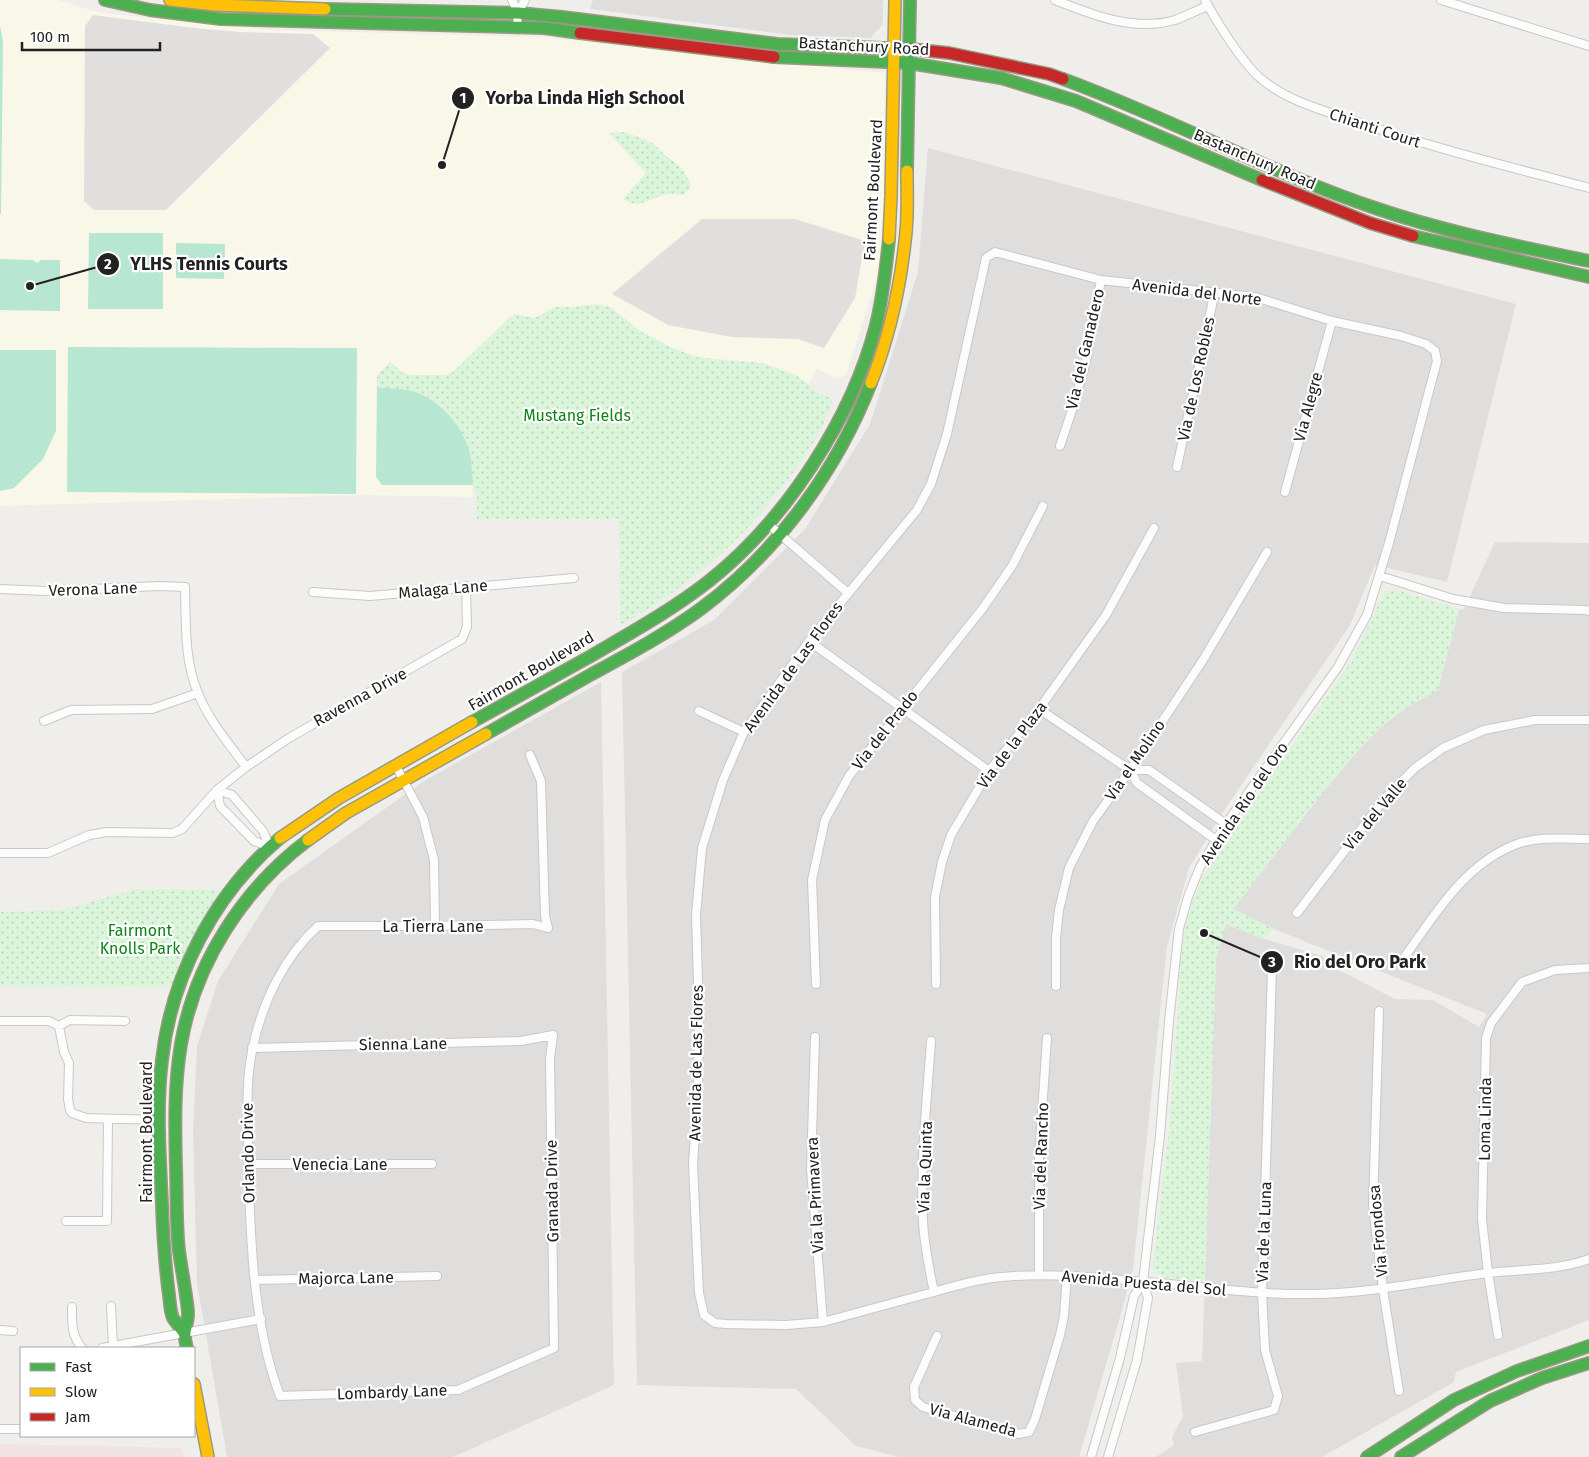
<svg xmlns="http://www.w3.org/2000/svg" width="1589" height="1457" viewBox="0 0 1589 1457" font-family="'Fira Sans',sans-serif">
<defs>
<pattern id="park-dots" width="8" height="8" patternUnits="userSpaceOnUse" patternTransform="scale(1.25)"><rect width="8" height="8" fill="#daf5da"/><path d="M2 2h.1M6 6h.1" fill="none" stroke="#bbd2bb" stroke-width="1.8" stroke-linecap="round"/></pattern>
</defs>
<rect width="100%" height="100%" fill="#f0eeeb"/>
<path fill="#dfdedc" d="M593,0H883V24L870,38L790,35L590,9Z
M928,148L1516,304L1447,582L1375,565L1350,625L1223,812L1189,868L1167,946L1133,1269L1120,1317L1079,1457H899L856,1446L796,1389L637,1385L622,672L714,620L805,529L870,424L918,272Z
M1495,542L1589,543V1320L1456,1372L1454,1382L1322,1457H1156L1174,1445L1172,1437L1183,1416L1176,1363L1202,1361L1216,958L1226,924L1264,939L1323,956L1331,966L1395,999L1433,1000L1479,1027L1487,1014L1274,929L1233,909L1323,792L1361,747L1382,726L1409,706L1438,690L1459,609H1464Z
M601,682L614,1385L453,1457H227L197,1283L193,1130L197,1046L218,981L279,884L424,781Z"/>
<path fill="#f1e3e1" d="M0,1444L182,1448L184,1457H0Z"/>
<path fill="#f8f7e8" d="M0,0H57L101,13L268,30L541,37L885,73L884,257L846,374L842,377L836,378L817,369L808,385L797,376L763,363L714,359L698,357L672,349L640,331L610,307L595,304L576,307H555L537,317L532,318L516,314L510,317L453,372L446,375H410L403,373L390,362L377,375L471,464L473,497L359,495L0,506Z"/>
<path fill="url(#park-dots)" d="M625,132L653,143L667,157L680,166L690,182V189L682,195C674,194 666,193 658,197C644,202 638,208 623,199L646,173L609,133Z
M595,304L610,307L640,331L672,348L698,357L714,359L763,363L797,376L812,387V389L831,398L832,403C822,432 804,458 786,482C740,543 688,588 620,625L619,519H477V496L474,490V482H472C470,423 439,386 377,388V375L390,362L403,373L410,375H446L453,372L510,317L516,314L532,318L537,317L555,307H576Z
M1393,589L1459,609L1438,690L1409,706L1382,726L1361,747L1323,792L1233,909L1274,929L1264,939L1226,924L1216,958L1205,1283L1163,1277L1155,1273L1153,1266L1170,1120L1183,938L1191,906L1204,875L1222,846L1351,662L1385,591Z
M137,889L225,890L197,933L172,987L0,986V912L61,910Z"/>
<path fill="#b7e6d2" d="M0,25L3,42L1,214H0Z
M89,233H163V309H88Z
M176,243L225,244L224,279L176,278Z
M0,259L33,260L37,263L41,260H60V311L0,310Z
M68,347L357,348L356,494L67,492Z
M0,350H56V431L43,459L14,488L0,491Z
M377,388C389,388 400,388 412,391C440,400 463,425 470,454C472,464 472,474 473,485H382L376,477Z"/>
<path fill="#e0dfde" d="M93,15L194,28L239,32L313,34L330,48L166,210H94L84,201L85,26Z
M702,219H795L865,241L855,298L824,348L798,339L732,337L668,325L612,294Z"/>
<g fill="none" stroke-linecap="round" stroke-linejoin="round">
<defs>
<path id="street" d="M512,0L518,13L517,26
M1055,0C1093,15 1134,32 1175,20C1186,16 1197,10 1208,6
M1205,0C1216,21 1242,62 1259,77C1286,101 1322,110 1355,121C1432,148 1511,167 1589,188
M1441,0L1589,46
M518,13L525,0
M1060,446L1073,407L1086,361L1101,280
M1177,467L1215,291
M1285,492L1332,321
M768,524L848,593
M1380,576L1453,599L1504,608L1586,610L1589,611
M0,589L47,591L159,586L185,587C186,621 184,661 198,693C208,719 229,744 246,767
M313,592L370,596L574,578
M809,641L989,771
M1039,709L1130,770L1137,783L1216,840
M699,711L744,732
M44,721L71,710L152,709L198,693
M396,766L423,817L434,860L435,926
M1130,770H1149L1226,824
M217,790L220,806L254,841L270,847
M217,790L232,795L263,831L270,847
M0,853H48L89,835L107,832L173,833L182,829L217,790L246,767L289,738L462,639L467,627L466,586
M1297,913L1385,798L1415,768L1443,748L1484,730L1535,720H1589
M1401,962C1433,918 1463,864 1517,844C1539,836 1566,839 1589,839
M816,984L812,880L825,820L849,776L983,608L1012,566L1043,506
M936,984L935,897L942,862L951,835L989,771L1039,709L1106,615L1154,528
M1056,986V938L1059,910L1069,868L1093,821L1130,770L1203,660L1267,552
M1379,1011L1373,1206L1383,1289L1399,1391
M0,1021H49L59,1026L70,1020L125,1021
M59,1026L64,1052L69,1063L68,1099L70,1110L72,1113L86,1118L160,1120
M815,1037L811,1169L823,1322
M931,1041C927,1100 920,1161 923,1220C924,1245 929,1268 934,1292
M252,1048L521,1041L553,1035L550,1059L554,1348L458,1390L280,1396C252,1322 250,1232 248,1153C248,1118 245,1082 253,1047C262,1003 284,957 318,926H435L533,924L548,928L545,916L541,781L530,755
M249,1164H432
M66,1221H107L108,1120
M1039,1274V1157L1047,1038
M255,1280L437,1276
M111,1306L113,1346
M72,1307C72,1323 71,1335 82,1348
M0,1330L13,1331
M1498,1335L1488,1273L1482,1219L1486,1038L1491,1023L1522,982L1555,970L1589,968
M937,1336L914,1387L915,1400L923,1407L1018,1434L1029,1432L1035,1419L1060,1335L1064,1316L1067,1275
M102,1348L261,1319
M0,1429H21
M1195,1432L1274,1410L1278,1396L1265,1350L1262,1293L1272,969
M1091,1457L1120,1358L1134,1296L1143,1282L1160,1136L1169,1021L1179,929L1188,897L1200,867L1226,824L1338,667L1367,615L1389,543L1437,361L1435,351L1426,344L1401,336L1332,321L1255,297L1101,280L995,252L986,258L947,434L931,484L917,510L809,641L744,732L723,780L702,848L696,915L699,1014L698,1088L693,1165L699,1293L704,1315L715,1323L726,1324L786,1325L823,1322C857,1313 892,1303 926,1294C948,1288 970,1281 992,1278C1048,1271 1103,1279 1159,1283C1211,1288 1262,1295 1314,1294C1373,1293 1430,1280 1488,1273C1521,1269 1557,1271 1589,1259
M1108,1457L1137,1360L1148,1298L1143,1282"/>
<path id="fast" d="M105,0L150,10L221,19L544,28L580,33
M325,9L518,13L562,17L777,44L910,49
M774,57L909,63L1001,78L1076,101L1262,180
M1063,79C1169,118 1269,172 1375,208C1445,232 1517,246 1589,261
M907,171L910,0
M1413,236L1589,277
M472,722C512,700 551,678 591,656C632,632 672,610 709,581C785,521 852,419 876,325C883,297 886,268 889,239
M486,734C521,714 556,694 592,674C629,654 668,633 702,608C778,551 837,470 871,383
M184,1333C181,1328 176,1323 173,1318C170,1311 170,1303 169,1295C165,1265 163,1235 162,1205C160,1157 156,1108 162,1060C171,976 215,893 280,838
M187,1348C182,1330 187,1330 188,1315C188,1309 187,1302 186,1296C184,1281 181,1266 179,1251C176,1224 177,1196 176,1168C175,1127 174,1085 181,1044C195,963 243,889 308,840
M1367,1457L1454,1400L1517,1371L1589,1346
M1401,1457L1490,1401L1542,1378L1589,1363"/>
<path id="slow" d="M170,0L215,5L325,9
M889,239L891,196L895,0
M871,383C890,335 901,284 906,232C908,212 907,191 907,171
M280,838L339,798L472,722
M308,840L346,813L486,734
M194,1384L208,1457"/>
<path id="jam" d="M580,33L774,57
M910,49L949,53L1049,74L1063,79
M1262,180L1370,223L1413,236"/>
</defs>
<use href="#street" stroke="#c9c8c7" stroke-width="10"/>
<use href="#fast" stroke="#999a82" stroke-width="14"/>
<use href="#slow" stroke="#999a82" stroke-width="14"/>
<use href="#jam" stroke="#999a82" stroke-width="14"/>
<use href="#street" stroke="#fdfcfc" stroke-width="8"/>
<use href="#fast" stroke="#4caf50" stroke-width="11"/>
<use href="#slow" stroke="#ffc107" stroke-width="11"/>
<use href="#jam" stroke="#c62828" stroke-width="11"/>
</g>
<g text-anchor="middle" dominant-baseline="central" stroke-width="4.5" stroke-linejoin="round" paint-order="stroke">
<g font-size="16" fill="#222" stroke="#fff">
<text transform="translate(864 46) rotate(3)">Bastanchury Road</text>
<text transform="translate(1375 128) rotate(18)">Chianti Court</text>
<text transform="translate(1255 159) rotate(23)">Bastanchury Road</text>
<text transform="translate(873 190) rotate(-87)">Fairmont Boulevard</text>
<text transform="translate(1197 292) rotate(7)">Avenida del Norte</text>
<text transform="translate(1085 349) rotate(-77)">Via del Ganadero</text>
<text transform="translate(1196 379) rotate(-78)">Via de Los Robles</text>
<text transform="translate(1308 407) rotate(-75)">Via Alegre</text>
<text transform="translate(93 589) rotate(-2)">Verona Lane</text>
<text transform="translate(443 589) rotate(-5)">Malaga Lane</text>
<text transform="translate(793 667) rotate(-54)">Avenida de Las Flores</text>
<text transform="translate(531 671) rotate(-30)">Fairmont Boulevard</text>
<text transform="translate(360 697) rotate(-29)">Ravenna Drive</text>
<text transform="translate(885 730) rotate(-52)">Via del Prado</text>
<text transform="translate(1012 745) rotate(-53)">Via de la Plaza</text>
<text transform="translate(1135 760) rotate(-56)">Via el Molino</text>
<text transform="translate(1244 803) rotate(-56)">Avenida Rio del Oro</text>
<text transform="translate(1375 814) rotate(-50)">Via del Valle</text>
<text x="433" y="926">La Tierra Lane</text>
<text transform="translate(403 1044) rotate(-1)">Sienna Lane</text>
<text transform="translate(696 1063) rotate(-89)">Avenida de Las Flores</text>
<text transform="translate(1485 1119) rotate(-89)">Loma Linda</text>
<text transform="translate(146 1132) rotate(-90)">Fairmont Boulevard</text>
<text transform="translate(248 1153) rotate(-91)">Orlando Drive</text>
<text transform="translate(1041 1156) rotate(-88)">Via del Rancho</text>
<text x="340" y="1164">Venecia Lane</text>
<text transform="translate(925 1167) rotate(-88)">Via la Quinta</text>
<text transform="translate(552 1191) rotate(-91)">Granada Drive</text>
<text transform="translate(815 1195) rotate(-93)">Via la Primavera</text>
<text transform="translate(1378 1231) rotate(-95)">Via Frondosa</text>
<text transform="translate(1264 1232) rotate(-88)">Via de la Luna</text>
<text transform="translate(346 1278) rotate(-1)">Majorca Lane</text>
<text transform="translate(1144 1283) rotate(5)">Avenida Puesta del Sol</text>
<text transform="translate(392 1392) rotate(-2)">Lombardy Lane</text>
<text transform="translate(973 1420) rotate(15)">Via Alameda</text>
</g>
<g font-size="16" fill="#0c8416" stroke="#fff">
<text x="577" y="415">Mustang Fields</text>
<text x="140" y="930">Fairmont<tspan x="140" dy="18">Knolls Park</tspan></text>
</g>
</g>
<path fill="none" stroke="#222" stroke-width="2" d="M442 165L463 98M30 286L108 264M1204 933L1272 962"/>
<g fill="#222" stroke="#fff" stroke-width="2">
<circle cx="442" cy="165" r="5"/>
<circle cx="30" cy="286" r="5"/>
<circle cx="1204" cy="933" r="5"/>
<circle cx="463" cy="98" r="12"/>
<circle cx="108" cy="264" r="12"/>
<circle cx="1272" cy="962" r="12"/>
</g>
<g font-size="15" text-anchor="middle" font-weight="bold" fill="#fff">
<text x="463" y="103">1</text>
<text x="108" y="269">2</text>
<text x="1272" y="967">3</text>
</g>
<g font-size="18" text-anchor="middle" font-weight="bold" fill="#222" stroke="#fff" stroke-width="4.5" stroke-linejoin="round" paint-order="stroke">
<text x="585" y="104">Yorba Linda High School</text>
<text x="209" y="270">YLHS Tennis Courts</text>
<text x="1360" y="968">Rio del Oro Park</text>
</g>
<rect x="20" y="1347" width="175" height="90" fill="#ffffff" stroke="#a7a7a7"/>
<rect x="30" y="1363" width="25" height="8" fill="#4caf50" stroke="#a7a7a7"/>
<text x="65" y="1372" font-size="15" fill="#222222">Fast</text>
<rect x="30" y="1388" width="25" height="8" fill="#ffc107" stroke="#a7a7a7"/>
<text x="65" y="1397" font-size="15" fill="#222222">Slow</text>
<rect x="30" y="1413" width="25" height="8" fill="#c62828" stroke="#a7a7a7"/>
<text x="65" y="1422" font-size="15" fill="#222222">Jam</text>
<path d="M22 42v8h138v-8" fill="none" stroke="#222222" stroke-width="2.5"/>
<text x="30" y="42" font-size="15" fill="#222222" stroke="#ffffff" stroke-width="4" paint-order="stroke">100 m</text>
</svg>
